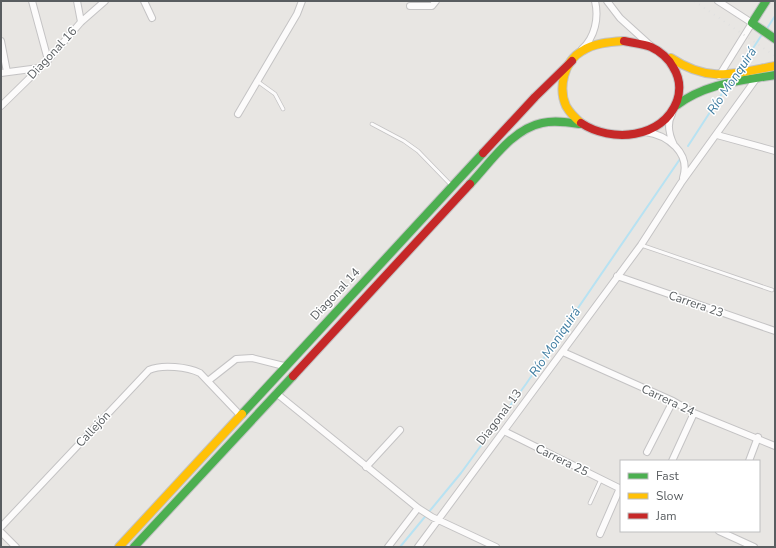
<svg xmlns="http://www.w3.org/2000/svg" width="776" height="548" viewBox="0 0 776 548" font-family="'Nunito Sans',sans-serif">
<rect width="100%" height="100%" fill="#e8e6e3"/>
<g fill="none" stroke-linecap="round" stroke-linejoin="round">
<path stroke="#b7e2f2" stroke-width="2" d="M766,30L775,16
M738,71L763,33
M688,146L727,86
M400,547L461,473L526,384L680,159"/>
<defs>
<path id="lane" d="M257,81L275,94L283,109
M372,124L404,141L418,151L452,186
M641,245L772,290
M590,503L601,479"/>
<path id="street" d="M32,1L48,60
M77,1L81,22
M144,1L152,18
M607,1L620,18L652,47
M718,1L752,23L719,76
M410,6H432L436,1
M1,41L7,72
M582,49C595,37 599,18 595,1
M1,73L39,68
M1,106L48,60L81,22L105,1
M238,114L297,14L302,1
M672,114C667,123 669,135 674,145
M645,132C668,135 691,153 683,178
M717,135L775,151
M617,276L775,331
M563,352L673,401L694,413L775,446
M208,381L236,359L252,358L284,366
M276,393L418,508L432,517L496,547
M504,431L621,489
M647,452L673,401
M672,461L694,413
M749,461L758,437
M366,467L400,430
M1,527L149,370C162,364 188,367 200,373L240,415
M719,531L754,547
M1,532L16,547
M600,534L620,488
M388,547L418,508
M418,547L641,245L681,183L756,79"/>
<path id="fast" d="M766,1L752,23L775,39
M677,105C706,83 740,81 775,75
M470,184C490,163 512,129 542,123C554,120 567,122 579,124
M242,414L483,153
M134,547L293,376"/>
<path id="slow" d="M671,58C709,83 733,74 775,66
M581,123C575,118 570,113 566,106C558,88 564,61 582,51C594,43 610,42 624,41
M119,547L242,414"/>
<path id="jam" d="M581,123C611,143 663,139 677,101C681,89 680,78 673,67C669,59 660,51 651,47C643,44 633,43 624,41
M483,153L535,97L572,61
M293,376L470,184"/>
</defs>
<use href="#lane" stroke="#c4c3c4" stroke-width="4.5"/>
<use href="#street" stroke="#c4c3c4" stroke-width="8"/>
<use href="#fast" stroke="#c3c3c4" stroke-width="10"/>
<use href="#slow" stroke="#c3c3c4" stroke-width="10"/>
<use href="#jam" stroke="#c3c3c4" stroke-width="10"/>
<use href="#lane" stroke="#fcfbfb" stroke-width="3"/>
<use href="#street" stroke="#fcfbfb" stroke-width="6"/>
<use href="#fast" stroke="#4caf50" stroke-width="8"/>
<use href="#slow" stroke="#ffc107" stroke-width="8"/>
<use href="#jam" stroke="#c62828" stroke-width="8"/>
<path stroke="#e0e0e0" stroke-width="2" stroke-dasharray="1 5" stroke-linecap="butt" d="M694,1L775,56"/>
</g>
<g text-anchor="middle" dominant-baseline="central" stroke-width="3" stroke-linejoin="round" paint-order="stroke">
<g font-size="12" fill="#595d60" stroke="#fff">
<text transform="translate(52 53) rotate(-47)">Diagonal 16</text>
<text transform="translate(335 294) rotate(-47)">Diagonal 14</text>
<text transform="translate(696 304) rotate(19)">Carrera 23</text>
<text transform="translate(668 400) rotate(25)">Carrera 24</text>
<text transform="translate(499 417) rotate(-53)">Diagonal 13</text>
<text transform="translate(93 429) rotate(-47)">Callejón</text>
<text transform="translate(562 460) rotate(26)">Carrera 25</text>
</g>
<g font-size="13" font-style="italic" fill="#3f7da1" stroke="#fff">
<text transform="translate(732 81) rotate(-56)">Río Monquirá</text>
<text transform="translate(555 342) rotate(-56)">Río Moniquirá</text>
</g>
</g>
<rect width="776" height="548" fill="none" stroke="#595d60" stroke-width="4"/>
<rect x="620" y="460" width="140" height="72" fill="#ffffff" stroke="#bdbebf"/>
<rect x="628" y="473" width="20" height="6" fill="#4caf50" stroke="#bdbebf"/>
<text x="656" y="480" font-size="12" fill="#595d60">Fast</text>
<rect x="628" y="493" width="20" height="6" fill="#ffc107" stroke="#bdbebf"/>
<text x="656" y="500" font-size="12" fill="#595d60">Slow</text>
<rect x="628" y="513" width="20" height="6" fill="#c62828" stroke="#bdbebf"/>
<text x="656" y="520" font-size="12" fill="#595d60">Jam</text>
</svg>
